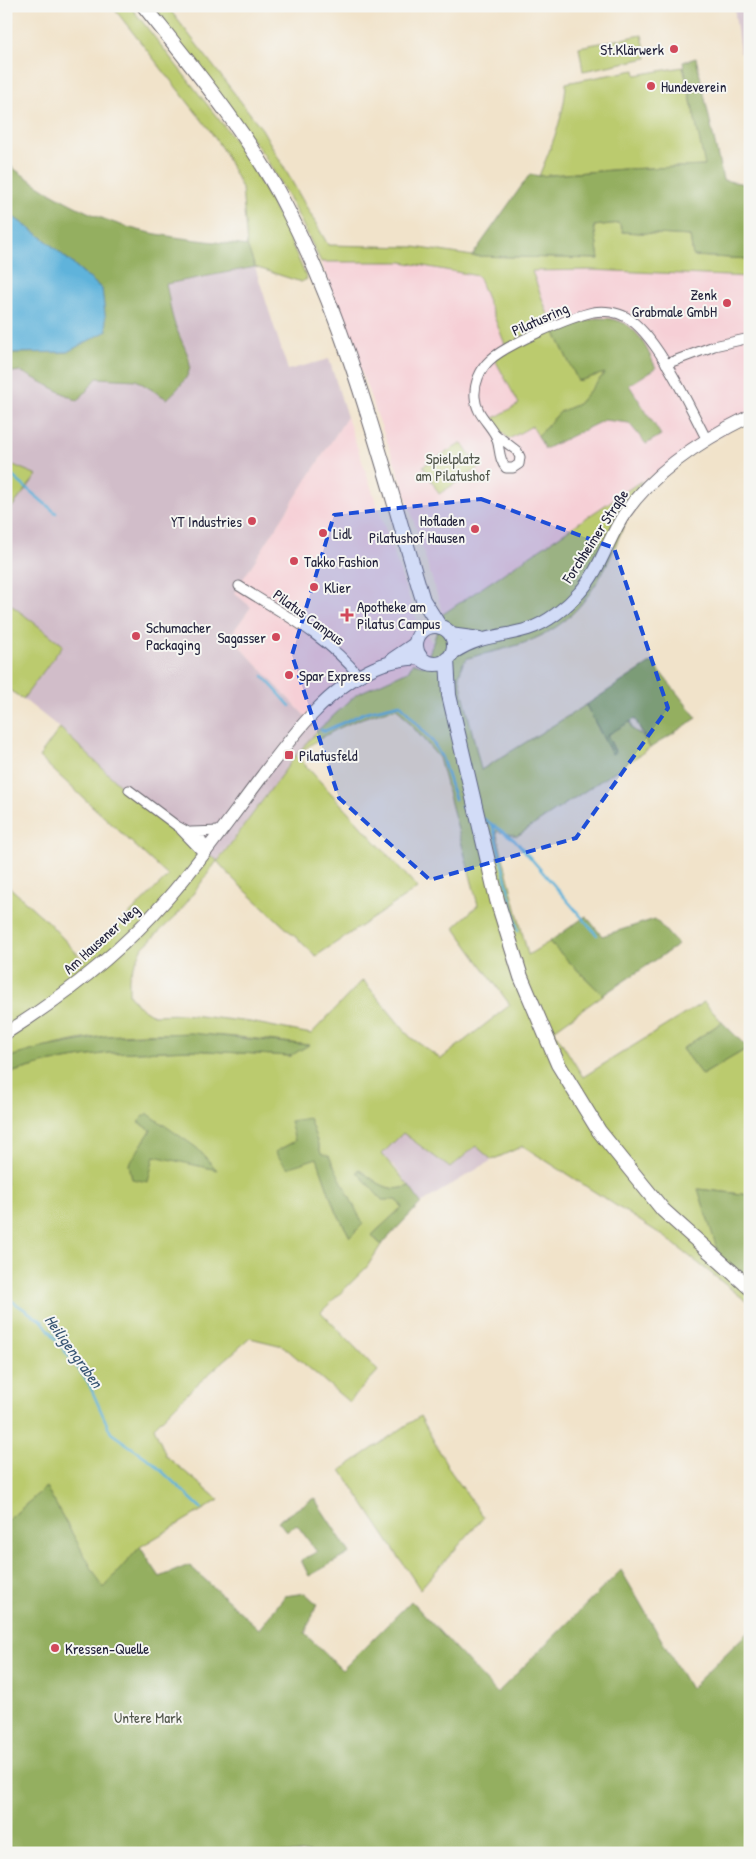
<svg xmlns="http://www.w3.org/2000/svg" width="756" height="1859" viewBox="0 0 756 1859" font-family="'Patrick Hand',sans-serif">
<rect width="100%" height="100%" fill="#f6f6f2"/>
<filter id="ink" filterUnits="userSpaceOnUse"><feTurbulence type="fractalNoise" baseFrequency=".02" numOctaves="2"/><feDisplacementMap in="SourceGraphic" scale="10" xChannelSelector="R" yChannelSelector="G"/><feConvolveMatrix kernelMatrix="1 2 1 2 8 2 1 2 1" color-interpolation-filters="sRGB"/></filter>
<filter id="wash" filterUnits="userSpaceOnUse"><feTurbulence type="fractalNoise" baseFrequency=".0096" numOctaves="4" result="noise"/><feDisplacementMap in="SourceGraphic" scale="20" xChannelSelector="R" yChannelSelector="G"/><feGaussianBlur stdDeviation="1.12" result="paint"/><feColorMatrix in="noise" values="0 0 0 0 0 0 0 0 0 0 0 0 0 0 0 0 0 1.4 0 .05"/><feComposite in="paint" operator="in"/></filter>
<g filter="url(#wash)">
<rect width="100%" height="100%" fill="#f1e3ca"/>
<path fill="#f6cfd6" d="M321,262H402L478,276L508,352L494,359L520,404L489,421L532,426L546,449L604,420L629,423L661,435L629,384L627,324L609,318H596L554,331L532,271L591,270L750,277V418L666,468L641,481L443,614L400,477Z
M347,417L415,616L434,646L425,666L399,674L357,694L318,730L230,636L251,607L234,593Z"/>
<path fill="#d1bdc9" d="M734,6H750V53H740Z
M255,267L288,370L329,359L347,417L234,593L251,607L230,636L318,730L296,755L217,861L143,807L60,728L23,699L63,645L6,601V515L37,475L6,462V373L20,371L78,401L97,378L136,380L191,361L173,321L166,284Z
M403,1133L450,1168L476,1146L492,1160L421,1203L396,1168L382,1154Z"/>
<path fill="#bbcb6e" stroke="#6e7654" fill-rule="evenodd" d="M112,6H130L231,135L246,157L284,226L307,279L301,282L255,267L247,246L242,188L224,152L209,129Z
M152,6H167L262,129L328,245L414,247L472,256L599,259L594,226L620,223L623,232L690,236L693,256L750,259V277L591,270L532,271L554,331L578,381L606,372L578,404L560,412L538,436L532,426L509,439L489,421L519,404L494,358L508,352L478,276L402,262H321L294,207L264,155Z
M642,35L647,58L583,71L579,47Z
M683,67L706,166L624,169L539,176C551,147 565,115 566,83L635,70L636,75Z
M462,443L479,468L439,494L423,466Z
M6,462L37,475L6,515Z
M641,481C617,540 599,612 534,639C513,648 490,652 468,658L463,663L459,676L481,770L586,705L611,753L615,751L607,735L630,721L632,729L643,736L650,748L517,836L496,831L528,955L549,942L603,995L554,1030L583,1077L704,1002L722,1022L682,1049L702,1075L748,1048L750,1051V1195L698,1189L750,1282V1304L665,1237L523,1146L492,1160L476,1146L450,1168L403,1133L382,1154L409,1186C388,1194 376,1182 359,1169L397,1200L402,1208L372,1235L381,1245L367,1267L321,1312L378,1371L349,1402L283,1346L250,1338L194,1387L154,1427L166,1456L219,1500L140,1547L103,1589L46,1487L6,1522V1074L46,1063L108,1053L191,1050L290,1056L308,1045C241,1036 174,1030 107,1036C73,1039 39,1049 6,1058V884L47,921L83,960L168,876L39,757L60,728L143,807L218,861L296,755L318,730L357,694L408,671L413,663L425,666L443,614ZM397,708L439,758L478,905L454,927L510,1005L441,1059L410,1037L363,980L311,1034L250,1022L183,1014L153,1015L137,1005L129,994V976L143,947L179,913L217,861L234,880L316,956L418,888L296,755C329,731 357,717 397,708ZM309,1118L350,1237L334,1207L317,1157L275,1152L295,1141Z
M6,601L63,645L23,699L6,688Z
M420,1416L451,1472L484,1517L420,1589L341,1470Z"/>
<path fill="#94af61" stroke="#5b684e" d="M696,58L723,180L750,185V259L693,256L690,236L623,232L619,223L594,226L599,259L472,256L530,174L539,176L624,169L705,166L683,62Z
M6,163C47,193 92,219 142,231C177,239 212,241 247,246L255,267L166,284C169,296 170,310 174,322C188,362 204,365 167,399L136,380L97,378L78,401L20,371L6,373V353L67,352L102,289L43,238L6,212Z
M596,318C634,317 642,338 656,368L629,385L661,435L646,444L629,423L604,420L545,449L538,436L560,412L578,404L605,373L578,381L554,331Z
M652,662L697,718L650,748L635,719L607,735L615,752L612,754L586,705Z
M586,916L602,936L655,919L678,945L603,995L549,942Z
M722,1022L748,1048L702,1075L682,1049Z
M191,1033L309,1045L290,1056L191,1050L108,1053L46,1063L6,1074V1058L41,1048L106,1036Z
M147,1113L197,1148L217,1170L154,1156L148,1182L132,1179L129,1164L151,1130L138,1122Z
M309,1118L321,1153L329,1156L363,1224L350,1237L334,1207L317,1158L287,1168L275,1152L295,1141L290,1121Z
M359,1169C376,1182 388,1194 409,1186L421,1203L381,1245L372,1235L402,1207L397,1200H382L357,1172Z
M698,1189L750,1195V1282L720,1258Z
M46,1487L103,1588L140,1547L160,1577L189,1565L259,1629L285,1596L305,1593L317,1604L305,1634L342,1670L411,1601L497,1693L621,1570L690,1689L750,1630V1853H6V1522Z
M314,1498L350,1553L309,1576L301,1560L317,1552L297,1525L286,1531L278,1521Z"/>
<path fill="#5fb3db" stroke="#406a8b" d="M6,212L43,238L102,289L107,331L67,352L6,353Z"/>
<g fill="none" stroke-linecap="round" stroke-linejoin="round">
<path stroke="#5fb3db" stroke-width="2.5" d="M6,471L56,513
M263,676L290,706
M321,730L325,731L366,712L400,704L432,741L442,758L455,799
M461,806L470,811
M484,819L515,840L597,935
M493,826L518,931
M6,1297L43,1322L88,1382L111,1433L151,1461L201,1508"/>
</g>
</g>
<g filter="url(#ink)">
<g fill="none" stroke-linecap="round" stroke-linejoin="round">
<defs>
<path id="street" d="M666,364L714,346L750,338
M495,434L517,451L520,457L519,464L513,468H506C497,458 501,443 494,433C487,421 476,413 475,397C474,384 480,369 490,360C507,344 571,317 593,312C604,310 617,312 626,317C657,334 690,408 707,440
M239,586C280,612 328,637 359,676
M129,790L177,826L201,839L207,851
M181,830L204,854
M191,832L221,831"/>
<path id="secondary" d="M450,634L480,638
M453,653C481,635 498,638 528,629C547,623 567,607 580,592C601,569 608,538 625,513C655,470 703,439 750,416
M392,659L417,642
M6,1033C66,995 122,951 168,898C202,859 232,816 263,775C293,735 327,689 374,668C389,661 405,659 421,658"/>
<path id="primary" d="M144,6C195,70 249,134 286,207C350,330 383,468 423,600L440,627
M416 645a19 19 0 1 1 38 0a19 19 0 1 1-38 0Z
M447,659L449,695L497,900L521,977L558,1064L599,1131L663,1210L750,1288"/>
</defs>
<use href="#street" stroke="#6a666d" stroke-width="11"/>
<use href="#secondary" stroke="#6a666d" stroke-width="14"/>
<use href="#primary" stroke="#6a666d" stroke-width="16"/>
<use href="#street" stroke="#fff" stroke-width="9"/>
<use href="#secondary" stroke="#fff" stroke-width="12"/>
<use href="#primary" stroke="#fff" stroke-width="14"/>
</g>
</g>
<path fill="#1d4ed8" fill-opacity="0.2" stroke="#1d4ed8" stroke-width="4" stroke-dasharray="10 6" stroke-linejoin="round" d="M481,499L614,548L668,708L576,838L430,880L339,798L292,655L334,515Z"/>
<g fill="#d1495b" stroke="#f6f6f2" stroke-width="2">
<circle cx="674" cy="49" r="5"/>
<circle cx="651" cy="86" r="5"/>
<circle cx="727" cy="303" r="5"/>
<circle cx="252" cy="521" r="5"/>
<circle cx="475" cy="529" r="5"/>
<circle cx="323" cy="533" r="5"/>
<circle cx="294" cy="561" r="5"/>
<circle cx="314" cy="587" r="5"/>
<path d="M344.5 607.5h5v5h5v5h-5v5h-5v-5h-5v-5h5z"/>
<circle cx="136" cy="636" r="5"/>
<circle cx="276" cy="637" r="5"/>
<circle cx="289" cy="675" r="5"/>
<rect x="284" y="750" width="10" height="10" rx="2.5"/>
<circle cx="55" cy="1648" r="5"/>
</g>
<g text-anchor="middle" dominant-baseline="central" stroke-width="4" stroke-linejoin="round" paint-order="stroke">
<g font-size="15" fill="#22223b" stroke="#f6f6f2" text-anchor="start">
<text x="664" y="49" text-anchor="end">St.Klärwerk</text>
<text x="661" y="86">Hundeverein</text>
<text x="717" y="294" text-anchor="end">Zenk<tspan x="717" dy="17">Grabmale GmbH</tspan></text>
<text x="465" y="520" text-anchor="end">Hofladen<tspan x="465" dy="17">Pilatushof Hausen</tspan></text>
<text x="242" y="521" text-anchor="end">YT Industries</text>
<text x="333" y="533">Lidl</text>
<text x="304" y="561">Takko Fashion</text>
<text x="324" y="587">Klier</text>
<text x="357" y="606">Apotheke am<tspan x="357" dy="17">Pilatus Campus</tspan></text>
<text x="146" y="627">Schumacher<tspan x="146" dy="17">Packaging</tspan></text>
<text x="266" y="637" text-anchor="end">Sagasser</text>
<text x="299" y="675">Spar Express</text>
<text x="299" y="755">Pilatusfeld</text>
<text x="65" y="1648">Kressen-Quelle</text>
</g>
<g font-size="15" fill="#22223b" stroke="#f6f6f2">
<text transform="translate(540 319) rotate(-24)">Pilatusring</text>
<text transform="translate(595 536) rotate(-57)">Forchheimer Straße</text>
<text transform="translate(309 617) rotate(36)">Pilatus Campus</text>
<text transform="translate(101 939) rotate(-42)">Am Hausener Weg</text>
</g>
<g font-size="15" fill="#50554a" stroke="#f6f6f2">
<text x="453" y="458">Spielplatz<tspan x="453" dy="17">am Pilatushof</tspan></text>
<text x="148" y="1717">Untere Mark</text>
</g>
<g font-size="16" font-style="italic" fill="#375573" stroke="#f6f6f2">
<text transform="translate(74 1351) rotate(54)">Heiligengraben</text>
</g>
</g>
<rect width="756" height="1859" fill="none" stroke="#f6f6f2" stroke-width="25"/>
</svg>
